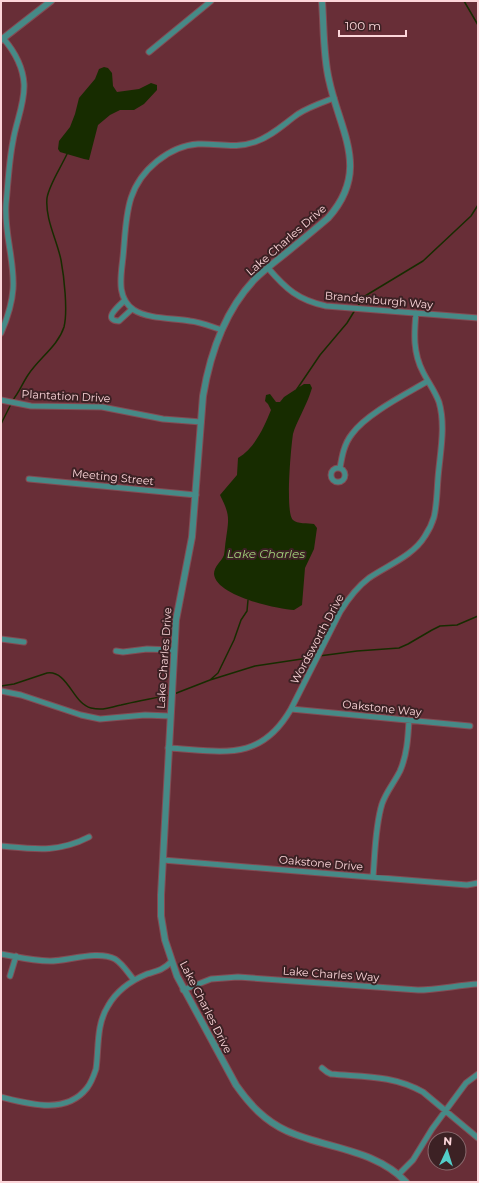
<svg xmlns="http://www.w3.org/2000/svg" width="479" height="1183" viewBox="0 0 479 1183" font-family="Montserrat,sans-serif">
<rect width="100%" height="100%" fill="#682e37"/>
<path fill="#172c00" d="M104,67L108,68L112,73L113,86L117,92L139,89L151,83L157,85V90L144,104L134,110H120L110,115L98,125L89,160L84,159L60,152L58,149L59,141L70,127L75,114L79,98L95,79L99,69Z
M304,384H310L312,388L310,394C306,406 296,423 293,434C291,447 285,513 293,520C297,524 308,523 314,524L317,528L314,549L305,568L302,605L294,610C277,609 216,596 214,574C214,566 222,561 224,555C225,550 225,544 226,539C229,518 230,515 220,495L237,475L238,458C255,448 264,427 271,410L268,404L265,401L266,395L270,394L276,402H280L284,397Z"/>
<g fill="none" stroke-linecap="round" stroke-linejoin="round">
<path stroke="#172c00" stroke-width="1.5" d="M464,1L478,25
M357,307L365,296L423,261L471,216L478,205
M297,389L320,355L347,323L355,310
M12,401C19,393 22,384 28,375C39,358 58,346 64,327C68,311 64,276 61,260C57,240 45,219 47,198C49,185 61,167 67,154
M1,424L11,404
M319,656L357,651L399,648L408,644L432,630L440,626L457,625L478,616
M210,680L218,673L234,640L241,620L247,611L248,600
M1,686L14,684L47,673C68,670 73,704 91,708C104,711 110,707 121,705C138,701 154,698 170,695
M174,694L210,680L255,666L315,657"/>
<defs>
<path id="minor" d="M149,52L211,1
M268,268C286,289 298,300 326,306L478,318
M125,300C120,305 101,320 119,321L132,309
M222,330C212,327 201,322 190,321C174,318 148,319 134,310C116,298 121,276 123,257C125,238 125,217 131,198C140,170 169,146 198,144C218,143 235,149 255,142C272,136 284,124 298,114C309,107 321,103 334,98
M1,333C7,319 12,305 13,289C15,261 4,234 6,204C8,183 9,161 13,141C16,122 25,103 24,84C23,66 15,52 3,38
M1,400L31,406L102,407L163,419L201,422
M331 475a7 7 0 1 1 14 0a7 7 0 1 1-14 0Z
M340,468C342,456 344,444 352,434C366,414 406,394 428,381
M29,479L196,495
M1,639L24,642
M116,651L123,652L147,649L174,650
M1,691L21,695L81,715L100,719L145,715L170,716
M291,709L470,726
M168,748C222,751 260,763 291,709L340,612C348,599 357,587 369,578C388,565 413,556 425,536C429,530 432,524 434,517C437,504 437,490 438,478C440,453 446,426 439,402C435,391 428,382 423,372C413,353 414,334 416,313
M1,846C34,849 58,853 89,837
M163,860L467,885L478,883
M373,877C375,854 375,827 382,804C386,792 394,783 400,771C407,755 408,738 409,720
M1,954C17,957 33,961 50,961C68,961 98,950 115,959C123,964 128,973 134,980
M10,976L16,956
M183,990L211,979L238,977L418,990C438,990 458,985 478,984
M322,1068L327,1072L331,1074C364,1077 393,1075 423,1092L478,1138
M1,1097C29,1104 66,1115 87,1088C91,1083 94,1075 96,1069C99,1048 96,1025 108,1006C117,990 130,981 147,974C157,971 163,970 171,962
M399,1174L413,1160L432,1129L466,1083L478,1074"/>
<path id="tertiary" d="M322,1C324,27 323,55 329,80C340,132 371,170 328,218C313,231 297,244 281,257C272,264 262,272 254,280C224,312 210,354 203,396L192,537L176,620L161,895V916L165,940L177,976L236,1085C250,1105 265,1121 287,1131C327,1149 375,1149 406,1182
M1,40L51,1"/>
</defs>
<use href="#minor" stroke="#834c54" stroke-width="7"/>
<use href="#tertiary" stroke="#834c54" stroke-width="8"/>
<use href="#minor" stroke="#468a87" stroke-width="5"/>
<use href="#tertiary" stroke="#468a87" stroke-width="6"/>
</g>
<g text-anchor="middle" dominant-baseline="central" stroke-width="4" stroke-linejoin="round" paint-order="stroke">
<g font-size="11" fill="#fcd6da" stroke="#3c2124">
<text transform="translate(286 240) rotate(-41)">Lake Charles Drive</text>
<text transform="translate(379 300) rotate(5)">Brandenburgh Way</text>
<text transform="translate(66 396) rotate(3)">Plantation Drive</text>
<text transform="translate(113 477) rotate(6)">Meeting Street</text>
<text transform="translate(317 639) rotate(-62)">Wordsworth Drive</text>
<text transform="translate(164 658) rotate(-86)">Lake Charles Drive</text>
<text transform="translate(382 708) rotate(6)">Oakstone Way</text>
<text transform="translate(321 863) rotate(5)">Oakstone Drive</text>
<text transform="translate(331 974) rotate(4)">Lake Charles Way</text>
<text transform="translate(206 1007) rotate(63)">Lake Charles Drive</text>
</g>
<g font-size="12" font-style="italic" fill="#a1d07a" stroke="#3c2124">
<text x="266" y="553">Lake Charles</text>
</g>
</g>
<rect width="479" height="1183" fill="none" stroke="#fcd6da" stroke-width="4"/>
<g transform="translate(447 1151) rotate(4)"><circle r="19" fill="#3c2124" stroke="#89696d"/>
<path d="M0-3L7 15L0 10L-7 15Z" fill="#53cdc9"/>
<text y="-6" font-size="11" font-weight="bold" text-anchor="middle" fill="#fcd6da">N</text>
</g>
<path d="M339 30v6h67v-6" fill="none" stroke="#fcd6da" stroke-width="2"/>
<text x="345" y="30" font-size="12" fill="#fcd6da" stroke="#3c2124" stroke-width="3" paint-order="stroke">100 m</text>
</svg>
